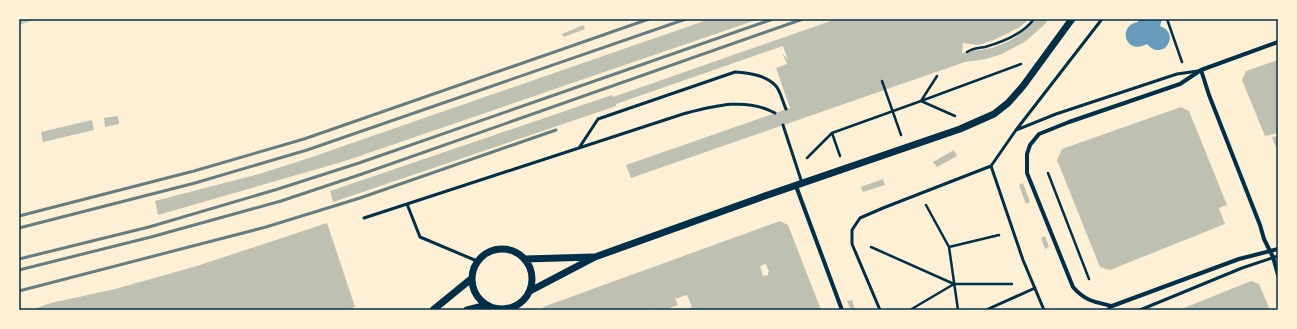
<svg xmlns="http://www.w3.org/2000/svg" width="1297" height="329" viewBox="0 0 1297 329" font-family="'Asap Condensed',sans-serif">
<rect width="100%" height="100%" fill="#fdf0d5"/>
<path fill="#669bbc" d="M1138,19H1162L1160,26C1171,30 1173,40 1165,48C1158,52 1152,50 1147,44C1125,56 1117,25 1138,22Z"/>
<path fill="#bec0b2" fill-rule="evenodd" d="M19,19H36L19,25Z
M710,19H759L345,161L158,215L155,201L259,174L309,158Z
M836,19H1029L1020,27L994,40L978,45L963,43L962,53L992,48L1007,42L1016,37L1037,19H1049L1044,25L1026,41L1002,54L986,59L965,62L631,178L626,165L790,108L776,68L787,64L782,53L788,60L783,46L616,104V106L333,202L330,191L612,95L613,97Z
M583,25L585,29L564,37L562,34Z
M1278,60V133L1265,136L1242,80L1246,71Z
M1181,107L1189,111L1227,205L1219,208L1225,224L1110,270L1100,267L1057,160L1062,149Z
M118,116L119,124L105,127L104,118Z
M92,120L94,130L43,142L41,132Z
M1278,136V153L1272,137Z
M954,150L957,156L937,167L933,162Z
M883,179L885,185L863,192L861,187Z
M1023,183L1030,202L1026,204L1019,185Z
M780,221L788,225L821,310H684L692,307L687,295L675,299L678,305L664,310H653L652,308L647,310H542L543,307ZM766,264L769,272L768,273V275L763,276L760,266Z
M327,223L355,307L346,310H31L51,303L115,289L197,266Z
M1045,236L1049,247L1045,249L1041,238Z
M1251,281L1259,284L1270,310H1179Z
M852,300L855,310H851L847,301Z"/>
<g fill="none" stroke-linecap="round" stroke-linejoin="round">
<path stroke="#003049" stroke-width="2.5" d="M1167,19L1182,62
M967,52C973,48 979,48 985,47C1003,42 1023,34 1034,19
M937,76L921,101L1021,64
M882,81L901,135
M832,133L840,156
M807,158L832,133L921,101L955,116
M1048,173L1089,279
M926,205L949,247L958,310
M871,247L954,284H1012
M949,247L999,235
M910,310L954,284"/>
<path stroke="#003049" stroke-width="3" d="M783,125L802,183
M1016,130L1056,114L1177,74L1198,71
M579,148L598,119L735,72C749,73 766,75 776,86C781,92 783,103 786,109
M991,166L1016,130L1102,19
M991,166L1023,260L1044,310
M364,218L407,204
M477,261L420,237L407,204L683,114C714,106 745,97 775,113
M880,310L852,244V230L860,218L883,208L991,166
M986,310L1035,288
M1107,310L1112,306
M1140,310L1242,268L1278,256"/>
<path stroke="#003049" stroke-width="4" d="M1278,42L1201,70L1180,84L1069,122L1039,134L1030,145L1027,154V173L1073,287C1085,301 1095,302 1112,306L1239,259L1278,249
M1201,70L1209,95L1260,225L1264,239L1273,257L1278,275
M796,186L842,310
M511,308L512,310"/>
<path stroke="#003049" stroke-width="7" d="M472 279a30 30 0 1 1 60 0a30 30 0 1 1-60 0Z
M525,259L593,257
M530,291L595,257L762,197L960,129L994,114L1008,103L1023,86L1072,19
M433,310L471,279
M467,310L487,305"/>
<path stroke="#657d81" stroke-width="3" d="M19,216L194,171L304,139L649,19
M19,228L195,183L307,150L686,19
M19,259L149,227L278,189L359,163L773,19
M19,270L151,237L281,201L362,174L803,19
M19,291L266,227L360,198L556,130"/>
</g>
<rect width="1297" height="329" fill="none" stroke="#fdf0d5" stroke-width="40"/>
<rect x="20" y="20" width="1257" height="289" fill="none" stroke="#003049" stroke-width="1.5"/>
</svg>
